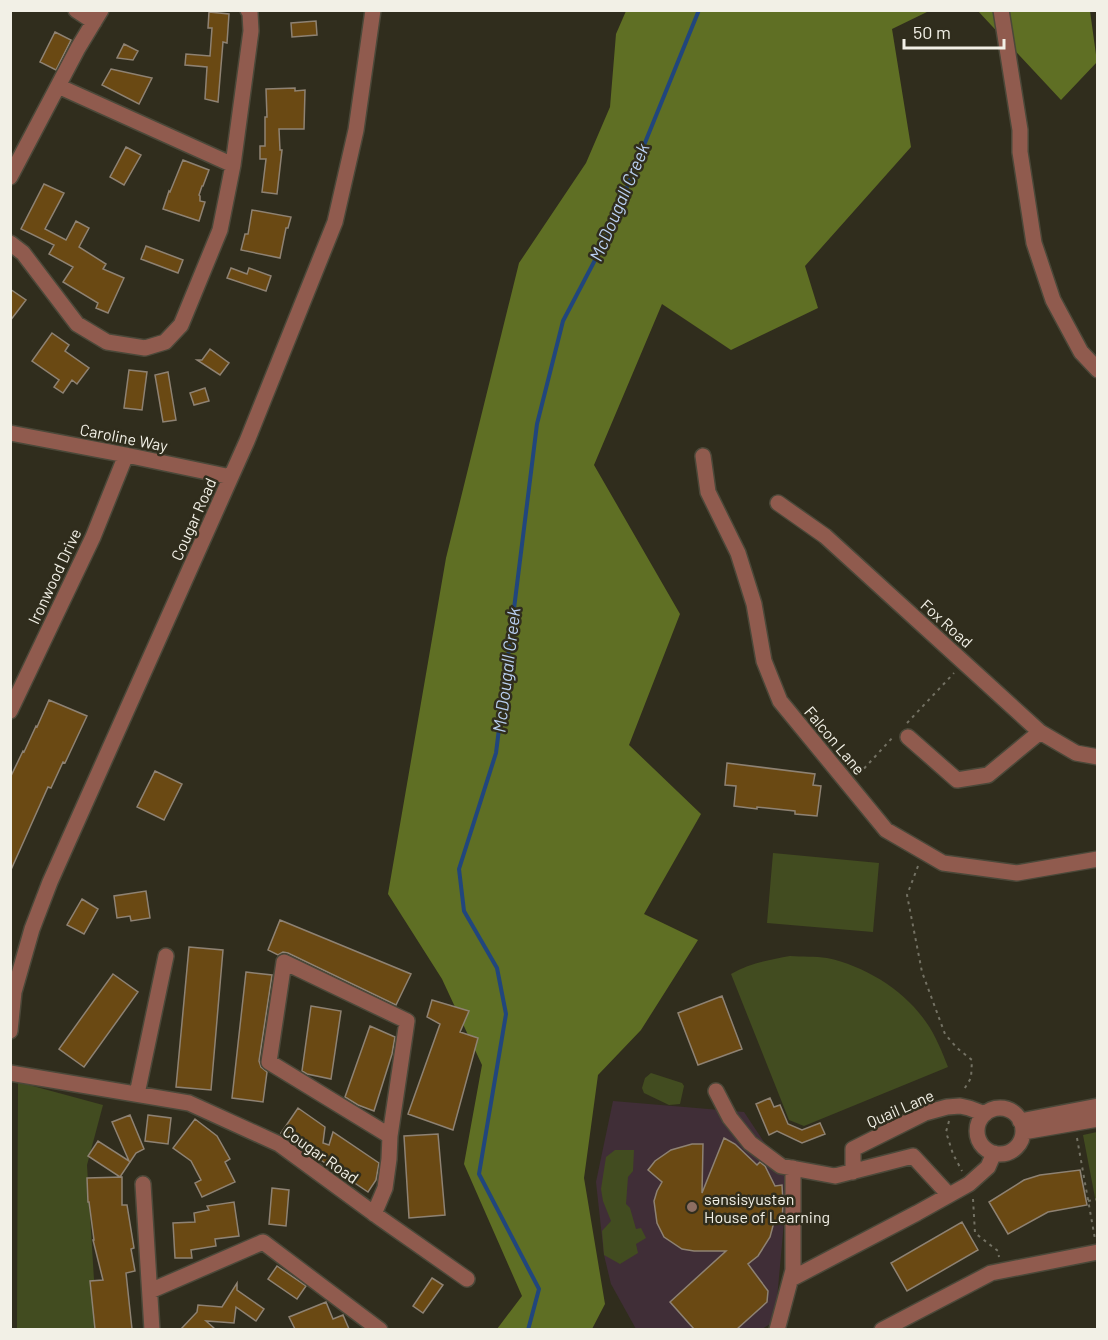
<svg xmlns="http://www.w3.org/2000/svg" width="1108" height="1340" viewBox="0 0 1108 1340" font-family="Barlow,sans-serif">
<rect width="100%" height="100%" fill="#302d1d"/>
<path fill="#402e37" d="M613,1101L744,1112L788,1178L775,1321L762,1329H636L611,1284L604,1255L596,1182Z"/>
<path fill="#424c20" d="M773,853L879,863L873,932L767,923Z
M790,956C802,957 815,956 827,958C865,966 904,990 926,1022C936,1036 942,1052 948,1067L804,1126L789,1120L731,974C750,963 769,960 790,956Z
M651,1073L682,1083L684,1086L680,1104L669,1105L644,1093L642,1088L645,1078Z
M18,1082L103,1105L87,1165L97,1329L17,1330Z
M1097,1132H1098L1097,1208L1083,1135Z
M615,1150H634L633,1171L628,1177L626,1204L630,1208L636,1229L641,1228L646,1238L636,1244L638,1253L620,1264L604,1255L602,1231L611,1221L603,1201L601,1189L606,1157Z"/>
<path fill="#5f6f24" d="M626,11H929L892,29L911,147L805,266L818,308L731,350L662,304L594,465L680,614L629,745L701,814L644,914L698,940L641,1030L598,1075L584,1178L605,1304L592,1329H497L522,1296L464,1164L482,1065L442,979L388,894L446,558L519,263L586,163L610,107L616,34Z
M978,11H1090L1097,62L1061,100Z"/>
<g fill="none" stroke-linecap="round" stroke-linejoin="round">
<path stroke="#21467d" stroke-width="4" d="M528,1330L539,1289L479,1174L506,1014L497,968L464,911L459,869L496,753L537,424L563,321L605,241L699,10"/>
</g>
<path fill="#6a4913" stroke="#8e8273" stroke-width="1.5" d="M209,12L229,14L227,43L223,42L218,102L205,99L207,67L185,65L186,54L210,56L212,28H208Z
M316,21L317,35L292,37L291,23Z
M55,32L71,40L56,70L40,62Z
M124,44L138,51L133,60L117,58Z
M111,69L152,78L139,104L102,85Z
M295,88V91L305,90L304,129H279L280,150H282L277,194L262,192L266,159H260V146H265V117H267L266,89Z
M126,147L141,155L124,185L110,177Z
M183,160L209,170L203,186H202L199,195L200,196V201L205,202L199,221L163,209L169,191L170,192Z
M44,184L64,193L45,229L66,240L76,221L89,228L79,247L106,264L103,269L124,278L108,313L96,308L98,303L63,282L73,267L49,254L54,245L21,229Z
M252,210L291,217L288,228H286L280,258L241,250L245,234H248Z
M146,246L183,260L178,273L141,259Z
M231,268L247,274L249,268L271,276L266,291L227,278Z
M10,289L26,300L10,321Z
M52,333L69,345L65,351L89,368L77,384L72,380L63,393L54,387L59,380L32,361Z
M210,349L229,363L220,375L197,360H202Z
M129,370L147,372L142,410L124,408Z
M168,372L176,420L163,422L155,375Z
M205,388L209,401L194,405L190,393Z
M49,700L87,716L65,763L63,762L51,788L48,787L10,872V778L23,751L24,752L36,726L37,727Z
M727,763L815,774L813,785L821,786L817,816L795,814V811L757,807V809L734,806L736,786L725,785Z
M155,771L182,784L164,820L137,807Z
M146,891L150,918L131,921L130,916L117,918L114,896Z
M82,899L98,909L84,934L67,925Z
M280,920L411,974L396,1005L288,953L283,952L278,955L268,950Z
M189,947L223,950L211,1090L176,1087Z
M246,972L272,975L259,1061L261,1067L267,1072L263,1102L232,1098Z
M113,974L138,992L84,1067L59,1049Z
M722,996L742,1049L698,1065L678,1013Z
M432,1000L469,1011L460,1032L478,1038L453,1130L408,1114L440,1024L427,1017Z
M311,1006L341,1011L331,1079L307,1074L302,1071Z
M370,1026L395,1037L392,1054L374,1111L358,1105L345,1097Z
M770,1098L774,1107L780,1105L788,1124L802,1130L820,1123L825,1134L802,1143L777,1131L769,1135L756,1104Z
M298,1108L325,1127L323,1143L329,1145L333,1132L379,1163L376,1180L368,1192L281,1133Z
M130,1115L144,1149L136,1153L120,1177L88,1156L98,1141L129,1161L112,1122Z
M148,1115L171,1118L168,1144L145,1141Z
M195,1119L217,1136L230,1159L225,1162L235,1182L202,1197L195,1183L201,1180L191,1161L173,1148Z
M438,1134L445,1215L409,1218L404,1136Z
M724,1138L735,1144L757,1165L760,1162L765,1166L775,1186L782,1185L783,1203L782,1222H774L770,1237L758,1256L748,1264L768,1291L767,1302L737,1329H694L670,1302L726,1251H694L682,1249L664,1237L657,1223L654,1201L657,1191L662,1182L648,1170L655,1161L671,1150L692,1144H703L702,1193Z
M1080,1170L1087,1205L1048,1212L1008,1234L989,1202L1024,1180L1040,1175Z
M122,1177V1205H127L134,1248L131,1249L135,1271L126,1273L132,1329H95L90,1281L103,1280L93,1240H94L89,1202H88L87,1178Z
M272,1188L289,1190L286,1226L269,1224Z
M234,1202L239,1236L215,1239L216,1246L191,1250L192,1258H175L173,1223L195,1222L194,1213L209,1210L207,1206Z
M962,1222L978,1250L907,1291L891,1263Z
M277,1266L306,1286L297,1299L268,1279Z
M432,1278L443,1285L423,1313L413,1306Z
M237,1283V1290L264,1309L256,1321L236,1307L234,1323L206,1321L215,1329H181L197,1312L198,1305L222,1307Z
M326,1302L333,1319L343,1315L349,1329H295L289,1317Z"/>
<g fill="none" stroke-linecap="round" stroke-linejoin="round">
<defs>
<path id="minor" d="M76,10L94,22
M1001,10L1020,130V152L1034,243L1053,300L1081,352L1098,370
M58,86L233,165
M10,177L78,48L101,10
M10,243L23,253L77,324L107,342L145,348L165,342L181,325L220,230L233,165L251,31L250,13L248,10
M10,433L126,455L231,477
M703,456L708,492L738,553L754,604L764,661L780,701L886,830L943,863L1017,873L1098,859
M778,503L825,536L1040,732L1076,753L1098,757
M10,711L93,537L126,455
M908,737L957,780L988,775L1040,732
M10,1031L14,992L32,929L50,882L247,441L335,222L356,130L373,10
M10,1073L189,1103L279,1144L380,1218L467,1279
M716,1091L730,1118L750,1143L781,1166L835,1176L913,1156L949,1195
M137,1094L166,956
M977 1131a23 23 0 1 1 46 0a23 23 0 1 1-46 0Z
M1020,1121L1098,1106
M1023,1132L1098,1119
M853,1172V1149L925,1113L947,1107L960,1106L969,1108L985,1114
M143,1184L152,1330
M374,1214L385,1188L389,1159L390,1136L407,1021L284,962L269,1062L390,1136
M791,1279L917,1213L969,1184L988,1167L994,1153
M150,1291L263,1242L380,1330
M777,1330L793,1270V1168
M882,1330L991,1273L1098,1252"/>
</defs>
<use href="#minor" stroke="#4b4839" stroke-width="18"/>
<path stroke="#737163" stroke-width="2" stroke-dasharray="3 4.5" stroke-linecap="butt" d="M907,723L954,673
M859,774L894,736
M918,866L907,895L922,972L945,1034L957,1048L972,1060L971,1078L963,1091
M949,1121L946,1132L953,1154L962,1171
M1077,1138L1095,1239
M973,1199L975,1233L998,1251L999,1257
M1088,1201L1098,1199"/>
<use href="#minor" stroke="#905b4e" stroke-width="15"/>
</g>
<circle fill="#8d6e63" stroke="#302d1d" stroke-width="2" cx="692" cy="1207" r="6"/>
<g text-anchor="middle" dominant-baseline="central" stroke-width="5" stroke-linejoin="round" paint-order="stroke">
<g font-size="16" fill="#f2f0e6" stroke="#302d1d">
<text transform="translate(124 437) rotate(11)">Caroline Way</text>
<text transform="translate(193 519) rotate(-66)">Cougar Road</text>
<text transform="translate(54 576) rotate(-65)">Ironwood Drive</text>
<text transform="translate(947 623) rotate(42)">Fox Road</text>
<text transform="translate(835 740) rotate(50)">Falcon Lane</text>
<text transform="translate(900 1108) rotate(-24)">Quail Lane</text>
<text transform="translate(321 1154) rotate(35)">Cougar Road</text>
</g>
<g font-size="16" fill="#f2f0e6" stroke="#302d1d" text-anchor="start">
<text x="704" y="1198">sənsisyustən<tspan x="704" dy="18">House of Learning</tspan></text>
</g>
<g font-size="18" font-style="italic" fill="#b9cff0" stroke="#302d1d">
<text transform="translate(619 202) rotate(-67)">McDougall Creek</text>
<text transform="translate(506 670) rotate(-83)">McDougall Creek</text>
</g>
</g>
<rect width="1108" height="1340" fill="none" stroke="#f2f0e6" stroke-width="24"/>
<path d="M904 39v9h100v-9" fill="none" stroke="#f2f0e6" stroke-width="3"/>
<text x="913" y="39" font-size="18" fill="#f2f0e6" stroke="#302d1d" stroke-width="4.5" paint-order="stroke">50 m</text>
</svg>
